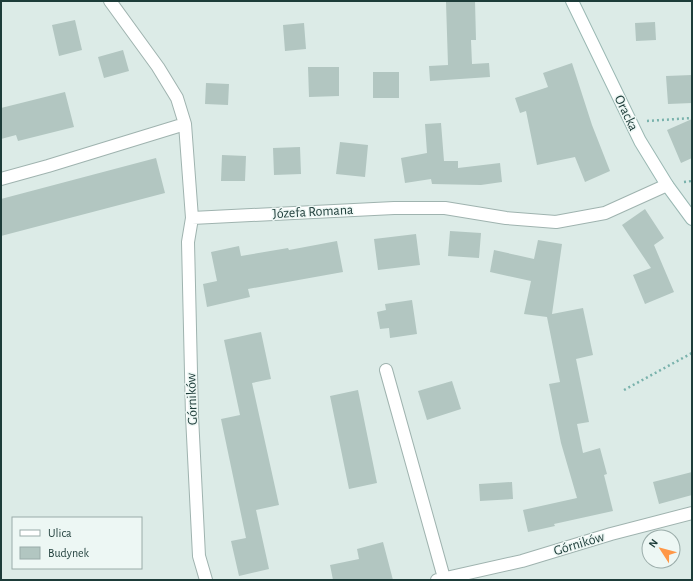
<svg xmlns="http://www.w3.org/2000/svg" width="693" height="581" viewBox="0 0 693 581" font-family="'Alegreya Sans',sans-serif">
<rect width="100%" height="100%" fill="#dcebe7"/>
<path fill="#b2c6c1" d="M475,1L476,40H471L472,64L489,63L490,77L430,81L429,66L448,65L446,2Z
M75,20L82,50L59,56L52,25Z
M655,22L656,40L636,41L635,23Z
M304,23L306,49L285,51L283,25Z
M123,50L129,71L104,78L98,57Z
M572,63L592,125L610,171L585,182L575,157L537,165L526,111L520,113L515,98L548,87L543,73Z
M308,67H339V96L309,97Z
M373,72H399V98H373Z
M692,75V103L668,104L666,76Z
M206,83L229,84L228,105L205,104Z
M65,92L74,127L18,141L16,135L1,139V108Z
M692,119V158L681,163L667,130Z
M441,123L444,161H458V168L500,163L502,182L481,185L432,184L431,179L405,183L401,158L427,153L425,124Z
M340,142L368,145L365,177L336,174Z
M300,147L301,174L274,175L273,148Z
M222,155L246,156L245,181H221Z
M156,158L165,193L1,236V199Z
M645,209L664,238L654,245L674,292L645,304L633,275L651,268L622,225Z
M450,231L481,233L479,258L448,256Z
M416,234L420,265L378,270L374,239Z
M538,240L562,244L552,314L583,308L593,355L576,359L589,422L577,424L583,453L600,448L607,474L604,475L613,511L554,524L555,526L528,532L523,510L577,498L561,443L549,384L560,382L547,317L524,314L531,281L490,272L494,250L534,259Z
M337,241L343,272L248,289L250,297L207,307L203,284L217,281L211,252L239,246L241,256L288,248L289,250Z
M412,300L417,334L390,338L389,328L380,329L377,312L386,310L385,304Z
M261,332L271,379L252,383L279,505L256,510L269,569L239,576L231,541L246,538L221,419L240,415L224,340Z
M452,381L461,409L427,420L418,391Z
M358,390L377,483L349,489L330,396Z
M692,472V495L659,504L653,482Z
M512,482L513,499L480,501L479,484Z
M383,542L393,580H333L330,565L359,559L357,549Z"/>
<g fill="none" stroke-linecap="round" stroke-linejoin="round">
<defs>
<path id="street" d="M110,1L158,67L177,98L185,124L192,218L188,242L192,416L199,556L206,580
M1,179L48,166L185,124
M192,218L394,208H445L506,218L556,222L605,213L667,185
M386,370L444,578
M437,580L522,561L611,534L692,513"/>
<path id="secondary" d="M572,1L640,141L667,185L692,219"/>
</defs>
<use href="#street" stroke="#9fb3af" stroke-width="14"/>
<use href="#secondary" stroke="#9ab8b3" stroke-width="14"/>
<path stroke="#79b2ac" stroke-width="2.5" stroke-dasharray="2 3" stroke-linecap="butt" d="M647,121L692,118
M684,182L692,181
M624,390L692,353"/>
<use href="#street" stroke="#fff" stroke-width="12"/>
<use href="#secondary" stroke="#fff" stroke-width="12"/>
</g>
<g text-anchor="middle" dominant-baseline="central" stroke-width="3" stroke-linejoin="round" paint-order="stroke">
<g font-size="14" fill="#1d3c39" stroke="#edf7f4">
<text transform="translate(626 113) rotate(64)">Oracka</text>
<text transform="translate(313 212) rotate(-3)">Józefa Romana</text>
<text transform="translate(192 399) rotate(-92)">Górników</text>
<text transform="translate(579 544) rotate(-17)">Górników</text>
</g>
</g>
<rect width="693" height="581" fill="none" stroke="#1d3c39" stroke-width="4"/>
<rect x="12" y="517" width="130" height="52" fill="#edf7f4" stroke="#9aaca9"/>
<rect x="20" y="530" width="20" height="6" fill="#ffffff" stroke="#9aaca9"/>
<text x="48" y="537" font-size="12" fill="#1d3c39">Ulica</text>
<rect x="20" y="547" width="20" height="12" fill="#b2c6c1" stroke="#9aaca9"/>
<text x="48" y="557" font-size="12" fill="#1d3c39">Budynek</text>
<g transform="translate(661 549) rotate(306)"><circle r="19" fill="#edf7f4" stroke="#9aaca9"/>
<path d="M0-3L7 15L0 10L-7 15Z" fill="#ff9746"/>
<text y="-6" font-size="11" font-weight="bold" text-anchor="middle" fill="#1d3c39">N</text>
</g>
</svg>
